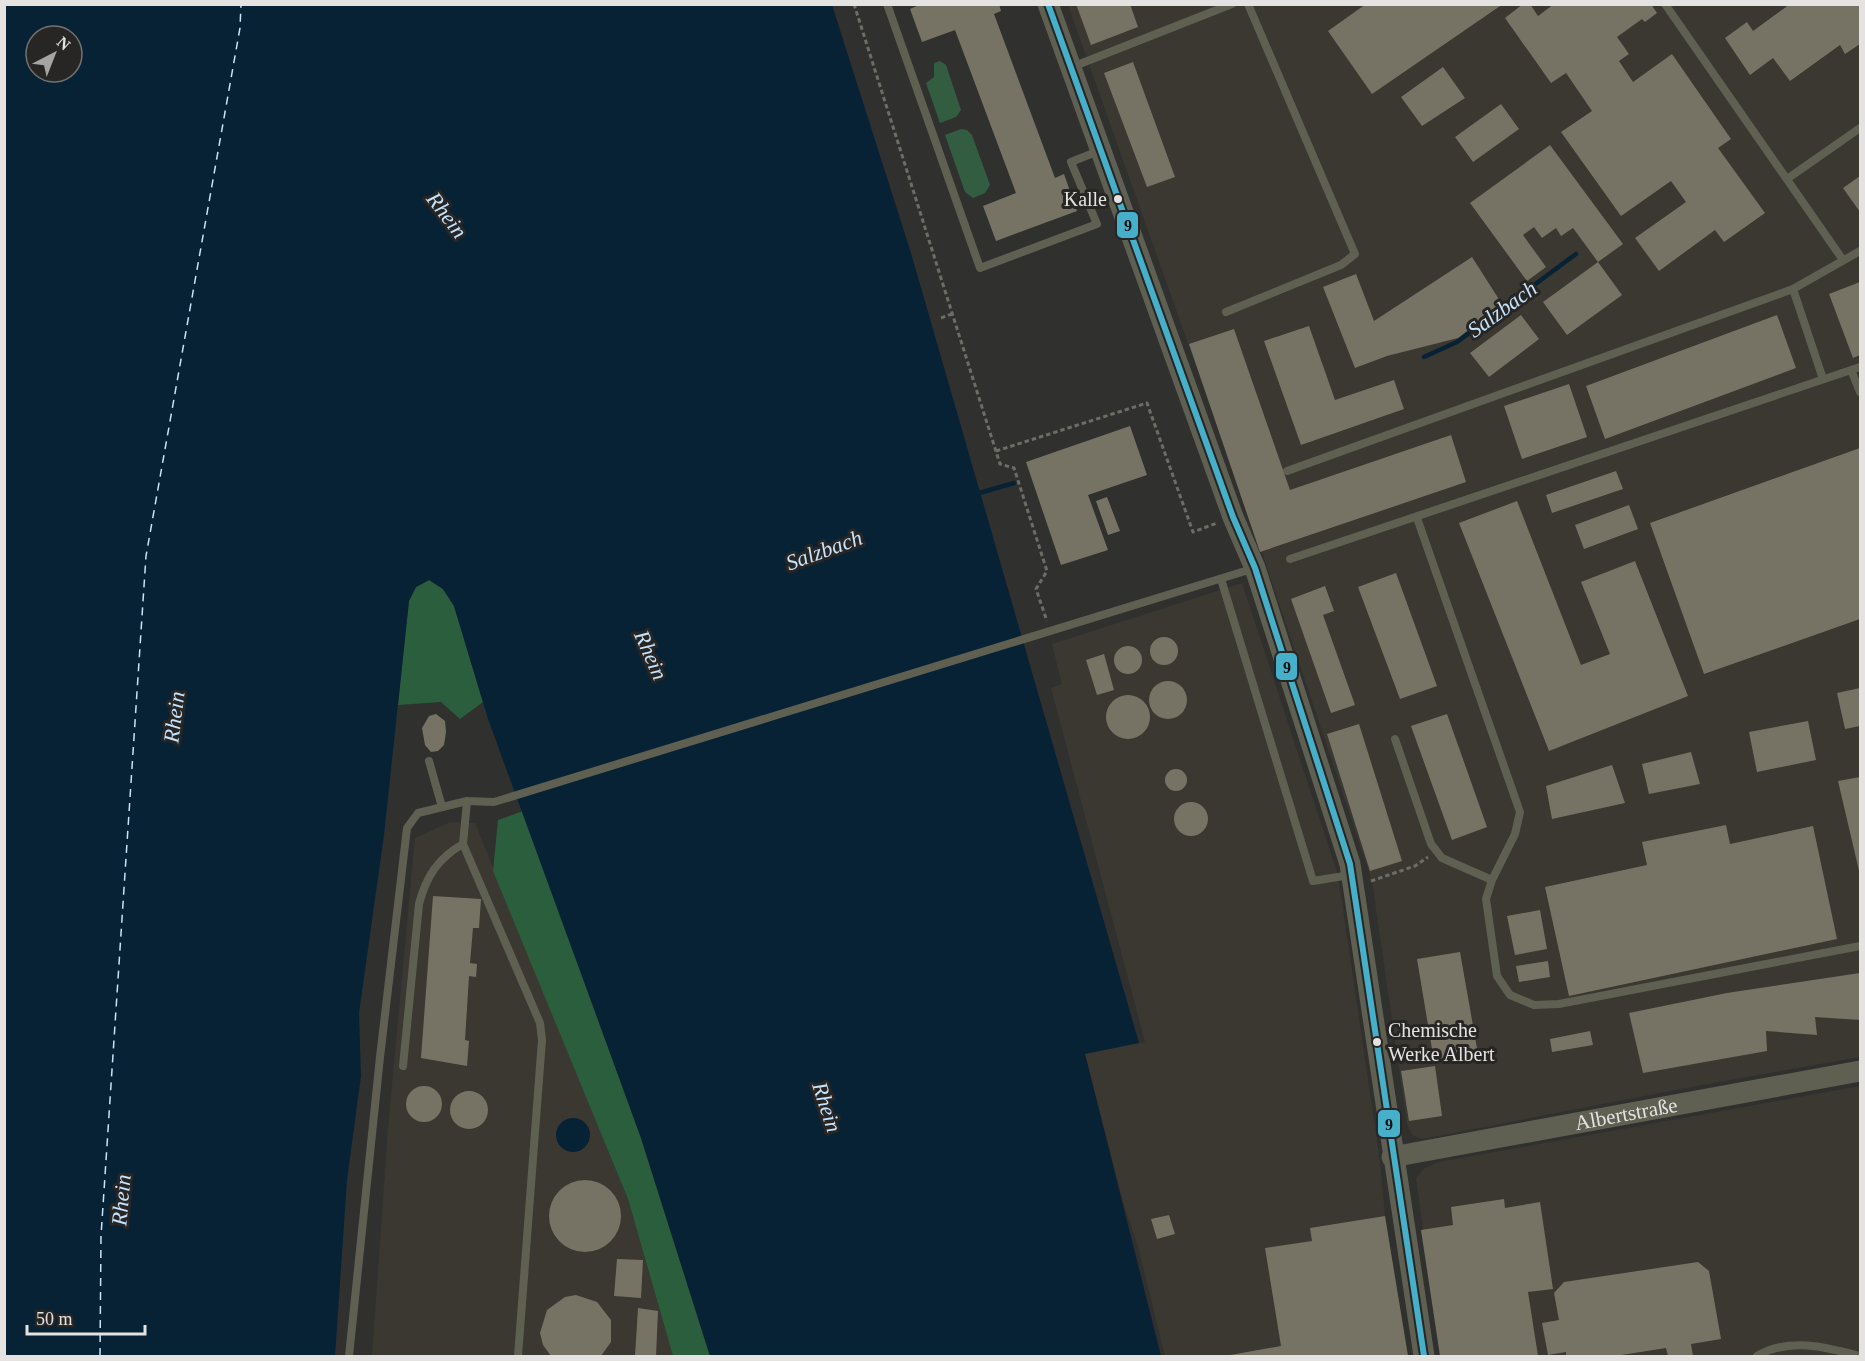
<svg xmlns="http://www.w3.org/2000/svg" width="1865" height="1361" viewBox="0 0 1865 1361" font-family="'Times New Roman',serif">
<rect width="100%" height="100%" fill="#30302f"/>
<path fill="#3a3831" d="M1068,5H1860V1057L1691,1087L1422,1139L1412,1135L1407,1124L1372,881L1264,558Z
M1242,583L1338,875L1380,1161L1385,1216L1408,1356H1165L1138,1246L1122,1198L1085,1053L1145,1042L1051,688L1062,684L1052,644Z
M450,822L475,823L628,1199L673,1356H372L388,1128L415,838Z
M1860,1086V1356H1440L1416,1178L1423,1169L1439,1162Z"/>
<path fill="#335d41" d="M940,61L946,65L961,110L956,117L940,123L926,83L934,77V63Z
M961,129L967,130L972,135L990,185L985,193L973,198L965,192L945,135Z"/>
<path fill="#2b5e3d" d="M429,580L443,589L454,606L483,702L460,719L441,702L398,705L409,600L416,587Z
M523,811L641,1138L710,1356H673L628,1199L493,871L498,820Z"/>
<path fill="#082235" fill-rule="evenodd" d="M5,5H832L911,253L1139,1043L1085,1054L1161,1356H710L641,1138L488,719L454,606L443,589L429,580L416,587L409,601L384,835L359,1013L361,1076L347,1180L335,1356H5ZM36,36H72V72H36Z
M556 1135a17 17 0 1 1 34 0a17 17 0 1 1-34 0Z"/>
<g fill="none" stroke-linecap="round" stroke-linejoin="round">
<path stroke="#082235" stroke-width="4.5" d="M1424,357L1457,342L1576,254
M976,494L1014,483"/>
<path stroke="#c6e4fd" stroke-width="1.5" stroke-dasharray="8 6" stroke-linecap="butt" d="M100,1356L101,1236L146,556L240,28L241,4"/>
</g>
<path fill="#767365" d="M921,4H999L1001,11L994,14L1055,178L1064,174L1077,211L996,241L983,206L1016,193L955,30L922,42L910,9Z
M1076,4H1130L1138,27L1091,45Z
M1366,4H1503L1372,94L1328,31Z
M1523,4H1530L1538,16L1554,4H1651L1657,13L1645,22L1642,19L1617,37L1629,54L1619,61L1633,82L1672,54L1731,139L1718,148L1765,213L1724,242L1715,230L1659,271L1635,238L1686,202L1671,181L1621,216L1561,132L1592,111L1566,73L1551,83L1505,18Z
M1790,4H1860V44L1845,54L1840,45L1790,81L1773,58L1750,75L1725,38L1747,22L1753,31Z
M1133,62L1175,177L1147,187L1104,73Z
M1443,67L1465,98L1422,126L1401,97Z
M1501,104L1519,129L1473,162L1455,137Z
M1550,145L1623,244L1598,262L1573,228L1561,236L1556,228L1542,238L1534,227L1523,235L1546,267L1527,281L1470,203Z
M1860,176V212L1843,188Z
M1472,257L1502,304L1458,338L1387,356L1355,368L1323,287L1356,274L1374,321Z
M1598,262L1622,295L1567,335L1543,302Z
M1860,282V355L1853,358L1829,294Z
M1521,315L1539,339L1489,377L1470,353Z
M1777,315L1796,368L1605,439L1586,386Z
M1309,326L1335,400L1394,380L1404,409L1301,445L1264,341Z
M1234,329L1290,490L1451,435L1466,482L1260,552L1189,344Z
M1569,384L1587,437L1522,459L1504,406Z
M1130,426L1147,475L1088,495L1108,550L1061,565L1026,462Z
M1860,448V619L1704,674L1650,523Z
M1616,471L1623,489L1552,513L1546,495Z
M1107,497L1120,531L1108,535L1096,501Z
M1517,501L1581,665L1610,654L1581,582L1635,561L1688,696L1549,751L1459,523Z
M1629,505L1638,529L1584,549L1575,525Z
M1396,573L1437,686L1400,699L1358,587Z
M1325,586L1334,611L1323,615L1355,705L1331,713L1291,599Z
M1150 651a14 14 0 1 1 28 0a14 14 0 1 1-28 0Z
M1114 660a14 14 0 1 1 28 0a14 14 0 1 1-28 0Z
M1104,654L1114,690L1097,695L1086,660Z
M1149 700a19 19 0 1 1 38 0a19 19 0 1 1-38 0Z
M1860,688V726L1845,729L1837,693Z
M1106 717a22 22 0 1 1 44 0a22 22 0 1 1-44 0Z
M436,714L445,721L446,732L444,745L438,751L431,752L425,745L422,728L429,716Z
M1447,714L1487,827L1452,840L1411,726Z
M1808,721L1816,760L1757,772L1749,732Z
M1359,724L1402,861L1370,871L1327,734Z
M1691,752L1700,784L1649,794L1642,764Z
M1612,765L1625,803L1552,819L1546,786Z
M1165 780a11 11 0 1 1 22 0a11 11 0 1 1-22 0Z
M1860,777V875L1838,781Z
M1174 819a17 17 0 1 1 34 0a17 17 0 1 1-34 0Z
M1726,825L1730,844L1813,826L1837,939L1569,996L1545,887L1647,865L1642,842Z
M433,896L481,899L479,928H473L470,963L477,964L476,977L469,976L465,1040L469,1041L467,1066L421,1058Z
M1540,910L1547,949L1515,955L1507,916Z
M1460,952L1478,1054L1434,1061L1417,959Z
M1548,961L1550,977L1519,982L1516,966Z
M1860,973V1020L1815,1017L1817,1035L1766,1031L1767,1051L1643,1073L1629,1013L1727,993Z
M1590,1031L1593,1045L1552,1052L1550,1039Z
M1435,1066L1442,1116L1409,1121L1401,1071Z
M406 1104a18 18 0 1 1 36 0a18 18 0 1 1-36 0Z
M450 1110a19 19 0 1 1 38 0a19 19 0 1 1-38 0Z
M549 1216a36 36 0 1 1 72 0a36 36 0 1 1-72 0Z
M1504,1199L1505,1208L1540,1202L1553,1289L1528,1292L1538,1356H1440L1421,1230L1453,1225L1451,1207Z
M1169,1215L1175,1234L1157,1239L1151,1219Z
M1385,1216L1408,1356H1225L1281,1346L1265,1248L1312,1241L1310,1228Z
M617,1259L643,1260L641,1298L614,1296Z
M1698,1262L1709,1271L1721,1339L1691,1344L1693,1356H1668L1666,1348L1615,1356H1566V1352L1548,1355L1542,1323L1559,1320L1554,1293L1564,1282Z
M576,1295L597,1302L611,1320V1342L601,1356H551L543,1345L540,1333L547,1310L565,1297Z
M638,1308L658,1311L656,1356H635Z"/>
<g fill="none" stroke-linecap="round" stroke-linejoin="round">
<path stroke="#6c6d64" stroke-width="3" stroke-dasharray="4.5 3" stroke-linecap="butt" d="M854,4L1000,464L1014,468L1047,571L1036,589L1047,621
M941,318L952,314
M996,451L1147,403L1193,532L1217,523
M1371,881L1415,866L1428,857"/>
<path stroke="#5f6052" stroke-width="8" d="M887,4L980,268L1097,224L1071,162L1101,150
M1665,4L1843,260
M1072,67L1232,4
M1787,179L1860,128
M1793,289L1823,379
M1226,312L1341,265L1355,254L1248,4
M1851,370L1860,392
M1287,471L1793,289L1860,251
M1417,518L1520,812L1515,834L1492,880L1486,899L1497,976L1510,995L1534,1005L1559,1004L1860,946
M1290,559L1860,367
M1221,579L1313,881L1350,875
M1395,739L1431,844L1442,858L1492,880
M429,761L442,807
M463,844L540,1023L542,1040L518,1356
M403,1066L419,904C426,877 438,858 463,844L467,801
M349,1356L380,1057L407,828L418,813L467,801L494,802L1255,568
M1757,1356C1789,1337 1826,1347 1860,1356"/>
<g stroke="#5f6052" stroke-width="21">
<path d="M1048,4L1233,517L1255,568L1350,864L1424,1356"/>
<path id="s1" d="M1392,1157L1860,1071"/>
</g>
<defs>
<path id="bus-1" d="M1048,4L1233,517L1255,568L1350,864L1424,1356"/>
</defs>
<use href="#bus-1" stroke="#272624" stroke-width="10"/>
<use href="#bus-1" stroke="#46b0ca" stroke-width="6"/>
</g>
<g fill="#e4e3e2" stroke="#272624" stroke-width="2">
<circle cx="1118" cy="199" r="5"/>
<circle cx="1377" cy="1042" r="5"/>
</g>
<g text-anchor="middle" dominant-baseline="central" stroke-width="6" stroke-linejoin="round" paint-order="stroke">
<g font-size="20" fill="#e4e3e2" stroke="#272624" text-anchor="end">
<text x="1107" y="199">Kalle</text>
<text x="1388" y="1030" text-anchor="start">Chemische<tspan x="1388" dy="24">Werke Albert</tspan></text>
</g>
<g font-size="21" fill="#e4e3e2" stroke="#272624">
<text stroke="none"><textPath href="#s1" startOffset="238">Albertstraße</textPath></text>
</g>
<g font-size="22" font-style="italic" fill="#c6e4fd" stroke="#272624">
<text transform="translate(447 215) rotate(53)">Rhein</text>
<text transform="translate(1502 309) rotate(-36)">Salzbach</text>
<text transform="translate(824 550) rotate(-20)">Salzbach</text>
<text transform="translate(651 655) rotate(66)">Rhein</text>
<text transform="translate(174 717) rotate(-83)">Rhein</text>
<text transform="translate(827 1107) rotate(72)">Rhein</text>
<text transform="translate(121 1200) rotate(-85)">Rhein</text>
</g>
</g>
<g stroke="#272624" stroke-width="2">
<rect x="1116" y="211" width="23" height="28" rx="6" fill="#46b0ca"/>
<rect x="1275" y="652" width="23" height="29" rx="6" fill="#46b0ca"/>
<rect x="1377" y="1109" width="24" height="29" rx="6" fill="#46b0ca"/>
</g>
<g font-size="16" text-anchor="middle" font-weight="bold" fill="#111">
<text x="1128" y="231">9</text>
<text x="1287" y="673">9</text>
<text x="1389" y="1130">9</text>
</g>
<rect width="1865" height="1361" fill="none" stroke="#e4e3e2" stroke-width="12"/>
<g transform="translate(54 54) rotate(42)"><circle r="28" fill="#272624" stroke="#737270" stroke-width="1.5"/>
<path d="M0-4.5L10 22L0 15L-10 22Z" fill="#a5a4a3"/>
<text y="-9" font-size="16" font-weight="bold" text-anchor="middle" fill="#e4e3e2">N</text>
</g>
<path d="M27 1325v9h118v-9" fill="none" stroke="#e4e3e2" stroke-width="3"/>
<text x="36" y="1325" font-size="18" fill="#e4e3e2" stroke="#272624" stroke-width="4.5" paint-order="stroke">50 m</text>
</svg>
